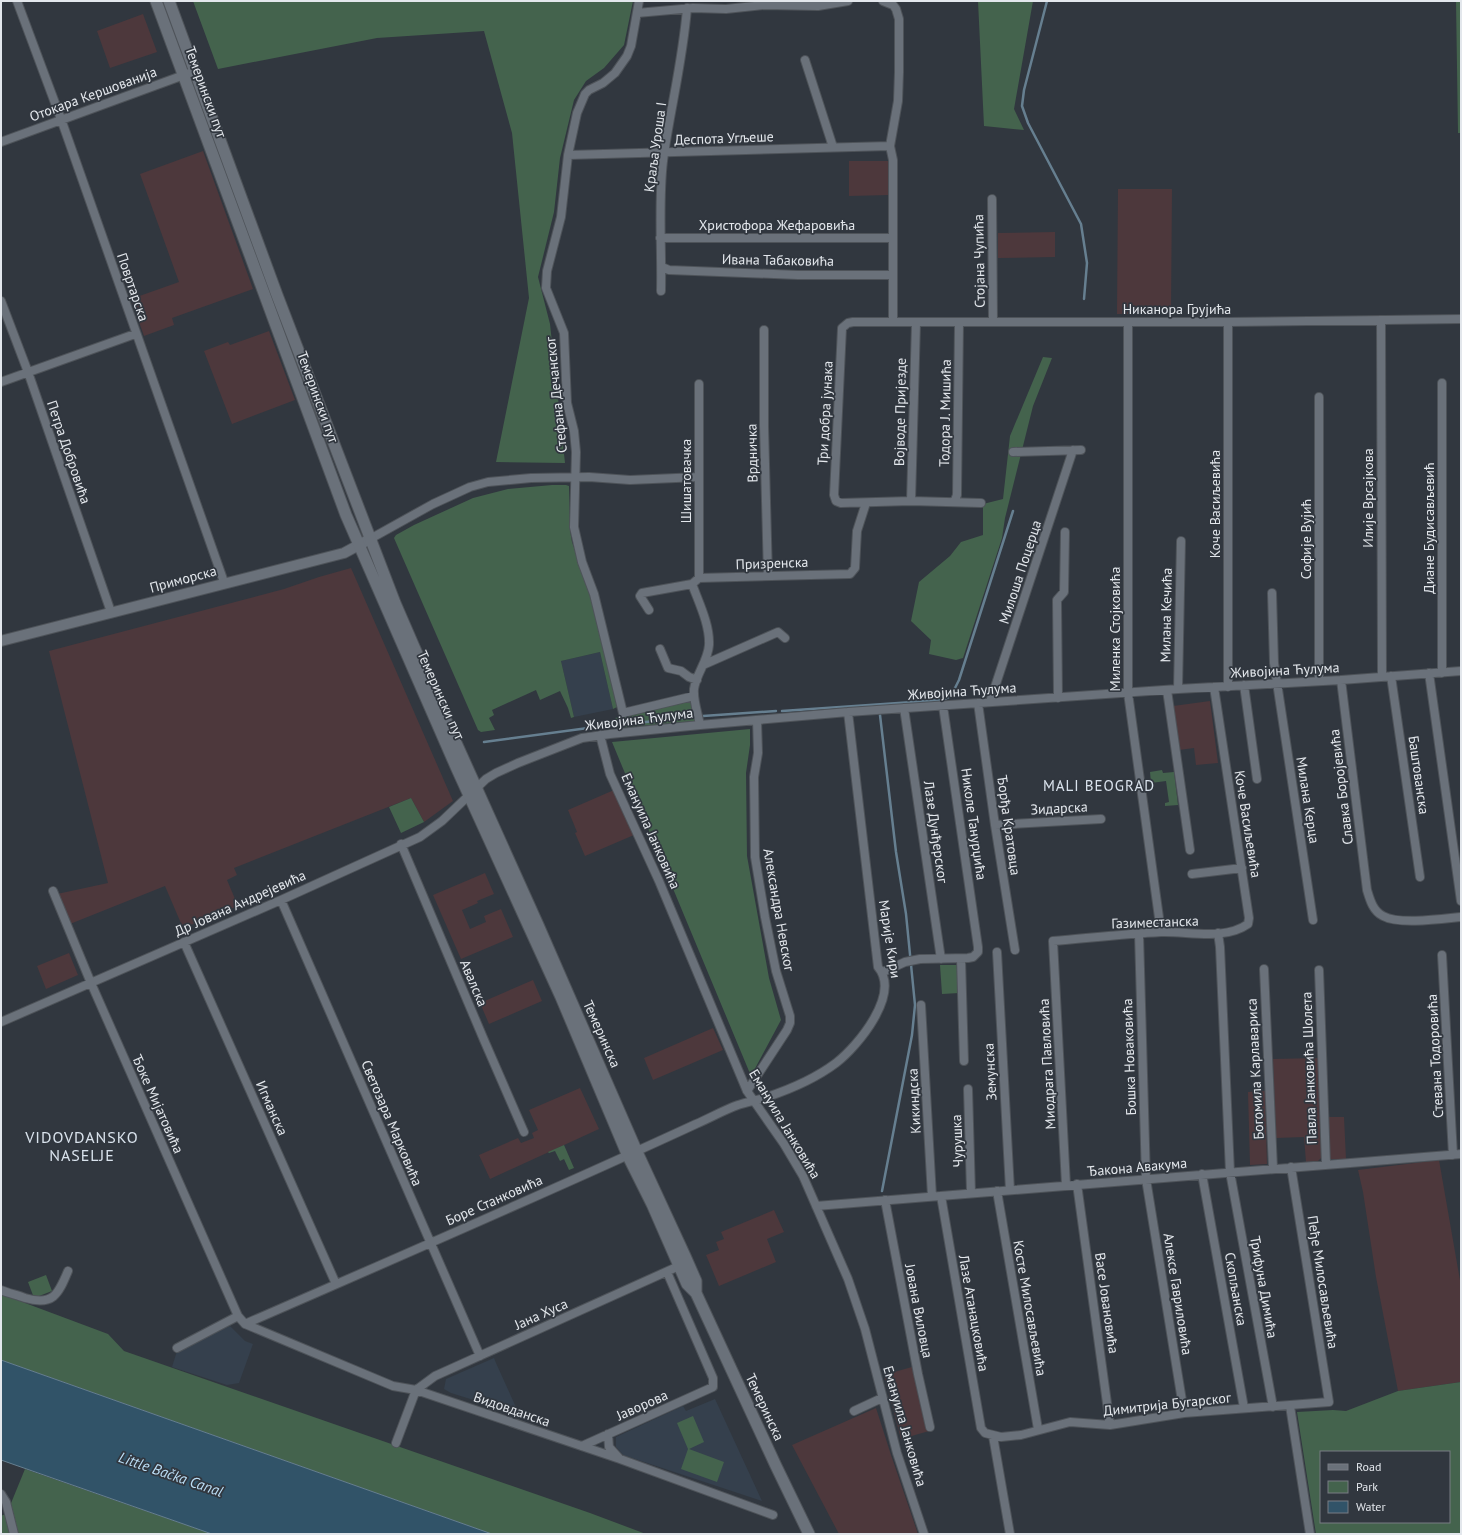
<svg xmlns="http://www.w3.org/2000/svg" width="1462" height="1535" viewBox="0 0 1462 1535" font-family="'PT Sans',sans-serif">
<rect width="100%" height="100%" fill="#31373f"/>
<path fill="#4d383c" d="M143,14L157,52L110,68L97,31Z
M203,151L253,289L172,318L174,325L144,336L131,299L179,282L140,174Z
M849,161H890V195L849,196Z
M1118,189H1172L1171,314H1117Z
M1055,232V257L998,258V233Z
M269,331L295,400L232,424L204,351L228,342L230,345Z
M351,568L453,801L424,822L411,798L234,868L237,875L227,880L238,906L183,928L165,886L70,924L57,894L108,883L49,651L284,589L319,577Z
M1210,701L1218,763L1196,765L1194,748L1179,750L1173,706Z
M614,790L634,835L585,856L575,833L577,832L568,810Z
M485,873L494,894L477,901L478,903L462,910L470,929L486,922L484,916L501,909L513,937L461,959L433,895Z
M69,953L78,975L46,989L37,966Z
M533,980L542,1001L489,1024L480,1003Z
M713,1028L723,1050L653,1080L644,1058Z
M1319,1058L1322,1157L1318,1161L1306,1162L1304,1137L1276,1138L1273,1059Z
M580,1088L599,1129L490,1179L479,1155L518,1138L521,1143L534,1138L532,1133L538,1130L529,1110Z
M1265,1091L1267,1164L1250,1165L1248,1092Z
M1328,1117H1344L1346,1159H1330Z
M1439,1160L1461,1286V1382L1398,1391L1376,1277L1363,1192L1358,1170Z
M774,1210L784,1232L767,1239L776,1262L719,1286L706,1255L719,1250L716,1242L724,1239L721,1232Z
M912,1367L929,1431L901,1439L884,1375Z
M876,1408L891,1455L918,1534H839L792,1445Z"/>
<path fill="#35404d" d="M600,652L613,709L574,717L561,661Z
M230,1326L245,1341L253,1344L239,1383L227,1385L172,1367L177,1351Z
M494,1358L496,1363L519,1414L451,1393L444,1389L446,1379Z
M715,1399L762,1501L623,1455L616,1447V1437L683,1406L686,1411Z"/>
<path fill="#44634d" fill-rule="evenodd" d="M193,1H633L624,45L604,68L586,81L574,100L560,158L554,212L538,277L550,324L565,463L496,462L529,298L512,133L484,31L377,38L218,69Z
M978,1H1033L1014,109L1024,130L984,126Z
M1456,1H1461V133H1458Z
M1043,357L1052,358L1033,406L1005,518L1002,538L963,658L956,660L929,654L931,640L911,621L919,582L950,556L961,542L983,535V504L1003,499L1010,436Z
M552,485H566L569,486L570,530L572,542L591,598L617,707L613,709L600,652L561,661L574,717L571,718L568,708L560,691L540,700L536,690L492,710L494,715L489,718L495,730L481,732L478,730L394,538L396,535L414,525L473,498L508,489Z
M687,702L691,703L696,721L617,728L615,718Z
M750,729V745L746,773L747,856L769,978L781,1020L751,1076L612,742Z
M1162,770L1163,773L1174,772L1178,805L1165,806V803L1169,802L1166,781L1151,783L1150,772Z
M411,798L424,822L401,833L389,807Z
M940,965H958L959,993L942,994Z
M564,1145L574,1168L569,1170L564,1159L560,1161L555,1151L549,1153L548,1152Z
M46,1275L52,1291L34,1298L28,1282Z
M1,1294L108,1334L124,1351L590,1513L646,1534H492L1,1360Z
M1461,1382V1534H1316L1297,1412L1333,1410L1346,1411L1398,1391ZM1321,1452H1449V1522H1321Z
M693,1416L704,1442L689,1449L724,1462L717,1482L681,1469L688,1449L677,1423Z
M25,1469L212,1534H1V1516L7,1513Z"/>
<path fill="#315368" stroke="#667f90" d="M1,1360L492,1534H212L1,1460Z"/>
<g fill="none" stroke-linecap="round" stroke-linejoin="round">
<path stroke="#667f90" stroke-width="2.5" d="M1047,1L1024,90L1022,106L1028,123L1081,224L1087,263L1084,299
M782,711L942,700L951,696L959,680L1013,511
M880,715L896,852L906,914L915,1005L912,1035L882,1191
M703,716L776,711
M618,725L692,717
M484,742L603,726"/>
<defs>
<path id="minor" d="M17,1L61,119L224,582
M639,1L631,46L627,56L615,73L603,83L589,90L585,94L577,113L568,155L561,217L547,271L546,288L564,333L567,403L574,431L576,452L574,527L582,562L594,594L623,713L694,696
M637,13L693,8L726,9L764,5L818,6L848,1
M805,60L833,147
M1,142L195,71
M890,146L893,160V322H1228L1461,319
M568,155L890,146L898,101L899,72V19L896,9L893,5L883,1
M992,199L993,322
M660,238H893
M662,267L669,270L798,275H893
M661,291C662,248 658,204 663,161C670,110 683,60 687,8
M1,301L28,372L111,612
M1381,320L1382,677
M893,322H853L848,323L842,328L834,495L836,501L841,503L911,501L981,503
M1128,322V693L1161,932
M1228,322V687
M764,330V426L768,576
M1,382L135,334
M1442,383V673
M699,384V578
M1319,397V681
M1013,452L1081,450
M911,501L916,323
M953,502L955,500L957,495L959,323
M370,539L433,504L470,487L488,482L531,478L589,477L630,480L699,477
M692,584C699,603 710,625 709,645C708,661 696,674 694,689C693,700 698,714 700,725
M1272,593L1274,663L1313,920
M649,610L640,596L642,593L692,584L699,578L850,574L855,568L857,531L866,503
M660,649L668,668L681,671L689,677L697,680
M703,665L778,632L785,638
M1429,673L1461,901
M1391,676L1420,877
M1341,680L1367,890C1370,900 1373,911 1383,916C1399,925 1441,919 1461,917
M1244,685L1257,779
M1178,689L1181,541
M1167,690L1190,850
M1058,698L1057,600L1064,592L1065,532
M990,702L1073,450
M978,703L995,825L1015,950
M904,708L941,959
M600,735L610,774L659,881L747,1091L784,1144L803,1176L848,1279L865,1329L897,1453L924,1534
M995,825L1101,819
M401,844L484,1040L524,1132
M1192,874L1242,868
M53,891L91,983L238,1316L245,1324L393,1386L416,1390L620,1459L773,1515
M281,900L480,1356
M1218,933L1220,947L1230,1172L1273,1407
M1139,934L1146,1179L1184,1413
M184,942L336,1284
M997,952L1010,1190
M1442,955L1453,1155
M961,959L964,1061
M1264,969L1273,1168
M1319,970L1326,1164
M883,972L905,962L920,959L968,958L973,957L978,952V947L943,706
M921,1005L932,1196
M1,1022L281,900L420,837L442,821L486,779L496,773L518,763L582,738L610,734L700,725L848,712L1178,689L1341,680L1461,671
M968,1089L971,1193
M747,1091L787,1030L790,1023V1016L776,971L765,917L755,857L754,777L758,753L757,720
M1202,1174L1244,1408
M1077,1184L1110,1425
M1066,1185L1053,941C1089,938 1125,934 1161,932C1188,931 1224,941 1248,924L1249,918L1214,687
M997,1191L1038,1429
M941,1196L981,1428L985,1433L1001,1437L1021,1435L1070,1422L1110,1425L1184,1413L1329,1402L1291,1167
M885,1200L918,1374L930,1427
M816,1206L1461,1154
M1,1290C8,1293 17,1295 25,1298C53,1306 58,1295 68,1271
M245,1324C396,1258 547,1193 696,1124C710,1118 724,1110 738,1105C748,1102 758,1100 767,1097C791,1089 816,1078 836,1063C858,1046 901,994 878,967L848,712
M177,1348L238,1316
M1290,1406L1310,1534
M854,1411L882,1398
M608,1434L609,1447L619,1458
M993,1436L1010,1534
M396,1443L416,1390L435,1376L679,1266
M582,1446L713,1387V1378L667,1272
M1,1494L6,1502L14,1534"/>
<path id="tertiary" d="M1,641L344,553L370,539"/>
<path id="secondary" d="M156,1L346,515L457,769L561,997L628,1156L652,1204L687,1284L696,1293L776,1466L809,1534
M169,1L277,295L395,603L444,716L538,925L637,1152L685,1256L696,1281V1293"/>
</defs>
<use href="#minor" stroke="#4e5359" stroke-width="10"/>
<use href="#tertiary" stroke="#4e5359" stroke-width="12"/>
<use href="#secondary" stroke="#4e5359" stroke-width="13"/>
<use href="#minor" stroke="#6a717a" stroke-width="8"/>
<use href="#tertiary" stroke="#6a717a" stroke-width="10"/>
<use href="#secondary" stroke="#6a717a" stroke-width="11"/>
</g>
<g text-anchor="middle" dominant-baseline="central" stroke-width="3.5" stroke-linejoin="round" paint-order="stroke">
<g font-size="14" fill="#e3e7ec" stroke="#31373f">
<text transform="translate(206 92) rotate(70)">Темерински пут</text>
<text transform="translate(93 94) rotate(-20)">Отокара Кершованија</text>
<text transform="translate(724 138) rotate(-2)">Деспота Угљеше</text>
<text transform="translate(655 147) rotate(-82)">Краља Уроша I</text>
<text x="777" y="225">Христофора Жефаровића</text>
<text transform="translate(778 260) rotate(1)">Ивана Табаковића</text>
<text transform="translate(979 261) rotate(-91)">Стојана Чупића</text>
<text transform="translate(133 287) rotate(71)">Повртарска</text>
<text x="1177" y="309">Никанора Грујића</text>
<text transform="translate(556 395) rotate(-96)">Стефана Дечанског</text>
<text transform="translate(318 397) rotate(70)">Темерински пут</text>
<text transform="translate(900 412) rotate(-89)">Војводе Пријезде</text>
<text transform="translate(825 413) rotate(-87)">Три добра јунака</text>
<text transform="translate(945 413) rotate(-89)">Тодора Ј. Мишића</text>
<text transform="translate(69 452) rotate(71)">Петра Добровића</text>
<text transform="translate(752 453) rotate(-91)">Врдничка</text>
<text transform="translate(686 481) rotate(-90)">Шишатовачка</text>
<text transform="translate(1368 498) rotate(-90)">Илије Врсајкова</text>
<text transform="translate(1215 504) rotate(-90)">Коче Васиљевића</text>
<text transform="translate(1429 528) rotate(-90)">Диане Будисављевић</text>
<text transform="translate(1306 539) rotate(-90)">Софије Вујић</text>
<text transform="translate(772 563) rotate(-2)">Призренска</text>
<text transform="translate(1020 572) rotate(-72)">Милоша Поцерца</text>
<text transform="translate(183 579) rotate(-15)">Приморска</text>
<text transform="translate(1166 615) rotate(-89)">Милана Кечића</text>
<text transform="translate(1115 629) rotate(-90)">Миленка Стојковића</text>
<text transform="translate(1285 670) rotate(-3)">Живојина Ћулума</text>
<text transform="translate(962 691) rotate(-4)">Живојина Ћулума</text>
<text transform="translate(441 695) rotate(66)">Темерински пут</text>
<text transform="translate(639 719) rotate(-7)">Живојина Ћулума</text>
<text transform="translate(1419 775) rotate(82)">Баштованска</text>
<text transform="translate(1341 787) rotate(-97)">Славка Боројевића</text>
<text transform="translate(1308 800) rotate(81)">Милана Керца</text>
<text transform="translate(1059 808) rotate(-3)">Зидарска</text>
<text transform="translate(974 824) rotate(82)">Николе Танурџића</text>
<text transform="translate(1248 824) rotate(81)">Коче Васиљевића</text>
<text transform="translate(1009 825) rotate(82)">Ђорђа Кратовца</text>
<text transform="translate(651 831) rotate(66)">Емануила Јанковића</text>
<text transform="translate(936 832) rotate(82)">Лазе Дунђерског</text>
<text transform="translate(240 903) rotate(-24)">Др Јована Андрејевића</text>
<text transform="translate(779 910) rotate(80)">Александра Невског</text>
<text transform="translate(1155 922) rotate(-2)">Газиместанска</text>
<text transform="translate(890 939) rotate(81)">Марије Кири</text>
<text transform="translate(474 983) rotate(67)">Авалска</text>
<text transform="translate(602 1034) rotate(66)">Темеринска</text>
<text transform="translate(1435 1056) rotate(-93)">Стевана Тодоровића</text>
<text transform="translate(1129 1057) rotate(-92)">Бошка Новаковића</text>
<text transform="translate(1047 1064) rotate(-93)">Миодрага Павловића</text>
<text transform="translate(1309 1068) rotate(-92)">Павла Јанковића Шолета</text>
<text transform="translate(1255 1069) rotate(-93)">Богомила Карлавариса</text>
<text transform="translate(990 1072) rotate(-93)">Земунска</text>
<text transform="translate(914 1101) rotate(-93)">Кикиндска</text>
<text transform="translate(158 1104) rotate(66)">Ђоке Мијатовића</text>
<text transform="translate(272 1108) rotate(66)">Игманска</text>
<text transform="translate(392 1123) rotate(67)">Светозара Марковића</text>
<text transform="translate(785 1124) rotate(59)">Емануила Јанковића</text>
<text transform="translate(957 1141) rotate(-92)">Чурушка</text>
<text transform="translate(1137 1167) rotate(-5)">Ђакона Авакума</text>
<text transform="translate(494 1200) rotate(-24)">Боре Станковића</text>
<text transform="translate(1323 1282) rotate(81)">Пеђе Милосављевића</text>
<text transform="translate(1264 1287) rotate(80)">Трифуна Димића</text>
<text transform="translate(1236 1289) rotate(80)">Скопљанска</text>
<text transform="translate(1178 1294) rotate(81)">Алексе Гавриловића</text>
<text transform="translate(1107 1303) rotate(82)">Васе Јовановића</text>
<text transform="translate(1030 1308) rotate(80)">Косте Милосављевића</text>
<text transform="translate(919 1311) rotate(79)">Јована Виловца</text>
<text transform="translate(974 1313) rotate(80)">Лазе Атанацковића</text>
<text transform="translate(541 1314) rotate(-24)">Јана Хуса</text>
<text transform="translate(1167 1404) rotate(-6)">Димитрија Бугарског</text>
<text transform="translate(642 1405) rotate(-24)">Јаворова</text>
<text transform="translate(765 1407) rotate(65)">Темеринска</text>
<text transform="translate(512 1409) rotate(19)">Видовданска</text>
<text transform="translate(905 1426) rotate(74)">Емануила Јанковића</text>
</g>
<g font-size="15" letter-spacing="1" fill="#dae3ed" stroke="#31373f">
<text x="1099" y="785">MALI BEOGRAD</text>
</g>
<g font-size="15" font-style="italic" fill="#bbdef6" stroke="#31373f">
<text transform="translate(171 1474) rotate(19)">Little Bačka Canal</text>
</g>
<g font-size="16" letter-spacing="1" fill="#dae3ed" stroke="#31373f">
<text x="82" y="1137">VIDOVDANSKO<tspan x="82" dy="18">NASELJE</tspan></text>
</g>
</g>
<rect width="1462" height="1535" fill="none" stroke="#e3e7ec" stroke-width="4"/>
<rect x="1320" y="1451" width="130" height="72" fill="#31373f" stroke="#787d84"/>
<rect x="1328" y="1464" width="20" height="6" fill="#6a717a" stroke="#787d84"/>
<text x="1356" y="1471" font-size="12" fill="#e3e7ec">Road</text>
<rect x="1328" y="1481" width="20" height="12" fill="#44634d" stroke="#787d84"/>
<text x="1356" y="1491" font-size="12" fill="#e3e7ec">Park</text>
<rect x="1328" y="1501" width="20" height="12" fill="#315368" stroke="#787d84"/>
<text x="1356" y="1511" font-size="12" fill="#e3e7ec">Water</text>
</svg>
